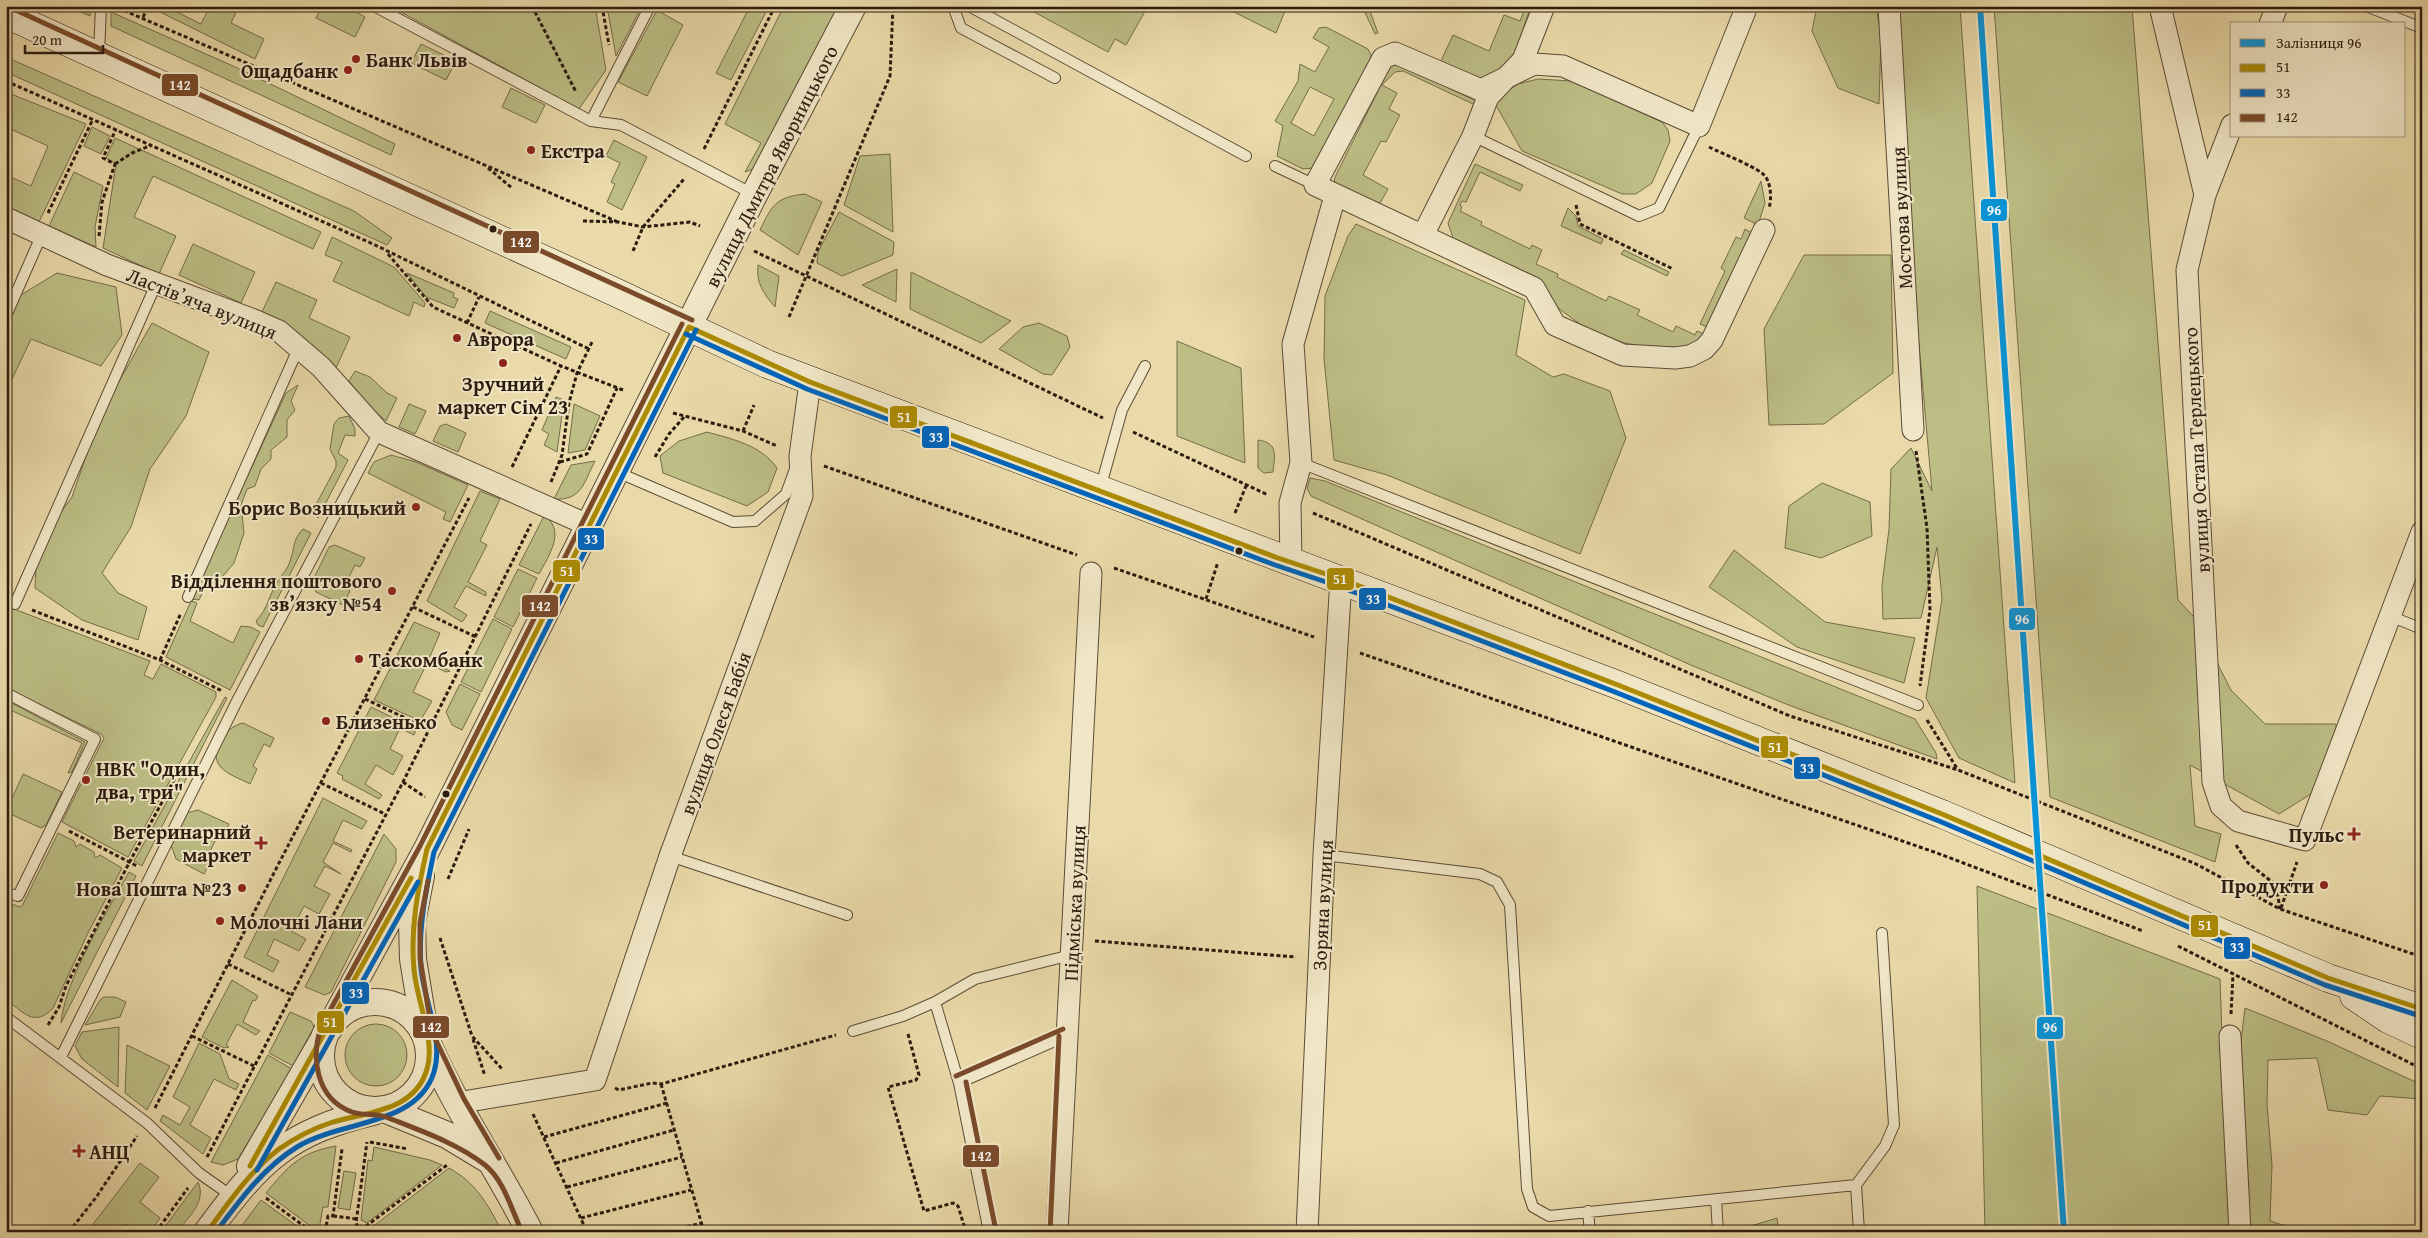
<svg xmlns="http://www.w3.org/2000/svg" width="2428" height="1238" viewBox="0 0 2428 1238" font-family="'Gentium Book Plus',serif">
<rect width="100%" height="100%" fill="#eadaa9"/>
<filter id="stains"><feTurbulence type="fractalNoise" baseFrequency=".004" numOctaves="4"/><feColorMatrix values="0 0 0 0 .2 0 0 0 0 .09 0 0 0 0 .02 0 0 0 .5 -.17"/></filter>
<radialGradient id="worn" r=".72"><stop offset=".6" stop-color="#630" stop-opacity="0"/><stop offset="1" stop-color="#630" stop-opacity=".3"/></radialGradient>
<path fill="#bcbe85" stroke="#746c4a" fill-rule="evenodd" d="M67,6H91L90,16Z
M156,6H165L201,24L210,6H239L231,23L264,39L255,59L154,9Z
M322,6H346L365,17L355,37L316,18Z
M390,6H595L606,70L579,109Z
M607,6H642L616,56Z
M750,6H769L731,80L716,73Z
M784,6H840L755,168L745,172L761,143L725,124Z
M1023,6H1148L1126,45L1115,39L1108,52Z
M1222,6H1287L1276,33Z
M1362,6H1368L1378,33L1375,34Z
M1526,6H1531L1511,64L1488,81L1440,63L1453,35L1489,51L1504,15L1520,21Z
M1817,6H1876L1881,37L1879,104L1838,88L1812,31Z
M1889,6H1960L2015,783L1959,758L1926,698L1942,599L1937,547L1921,618L1883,619L1882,585L1889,529L1891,469L1911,448L1932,491Z
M1994,6H2132L2178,600L2193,616L2231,690L2265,724H2336L2338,777L2279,814L2190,765L2195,826L2221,834L2215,862L2050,797Z
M657,10L683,25L647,96L618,82Z
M111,12L233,66L395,144L391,155L111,26Z
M1326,27L1368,49L1371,55L1370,63L1313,168L1303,169L1277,156L1283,126L1275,121L1298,81L1300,64L1315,72L1329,47L1313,38L1319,28ZM1310,87L1334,99L1314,136L1291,123Z
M421,44L456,61L446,80L411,63Z
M6,57L354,211L392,238L387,245L6,72Z
M1398,64L1476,101L1475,105L1403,71L1395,72L1382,85L1397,93L1389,109L1400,115L1386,142L1381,141L1363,175L1388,189L1379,205L1334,183L1335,177L1390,67Z
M1538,79L1571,81L1662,122L1668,130L1670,141L1652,183L1636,194H1622L1522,151L1493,100L1518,84Z
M511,88L545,105L536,123L502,107Z
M6,92L86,124L38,224L6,209V175L31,186L48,146L6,127Z
M92,127L110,136L101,154L84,146Z
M115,138L321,232L313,249L153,176L134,217L176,236L159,274L103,248L116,164L106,158Z
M614,140L647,157L622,210L607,202L615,184L611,182L620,163L606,156Z
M890,154L893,232L844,205L860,156Z
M1475,164L1523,185L1520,191L1480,172L1466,202L1462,201L1460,205L1462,207L1460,211L1482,222L1481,225L1530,249L1532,245L1542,250L1536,264L1558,274L1557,277L1606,301L1609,296L1640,310L1637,315L1673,332L1676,326L1695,335L1697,331L1704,334L1707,327L1700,324L1725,271L1721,268L1736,237L1741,239L1745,229L1755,235L1703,341L1672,351L1624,343L1584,327L1558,308L1548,291L1532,277L1453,238L1448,223Z
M74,172L103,186L95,227L96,247L49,226Z
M1761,181L1765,203L1758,225L1744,218Z
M805,194L822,202L798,255L760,230C772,205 776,197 805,194Z
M1568,208L1576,216L1578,226L1603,239L1601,244L1561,226Z
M839,212L894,242L893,255L842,276L817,263L818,252Z
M1356,224L1525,300L1516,355L1553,377L1564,374L1610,391L1626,438L1580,554L1387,475L1334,460L1324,359L1325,296L1348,236Z
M332,237L394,267L425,303L424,307L414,302L409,316L333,281L342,262L325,255Z
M193,244L255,272L241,303L179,275Z
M1624,250L1669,272L1667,276L1621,254Z
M1804,255H1891L1893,373L1824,424L1769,425L1764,329Z
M758,265L779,276L775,307C763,293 756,283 758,265Z
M897,269L896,302L862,285Z
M911,272L1011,321L981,343L910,309Z
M57,273L116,287L122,335L101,366L31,339L6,392V304Z
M407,273L454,293L453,297L458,299L454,308L426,297Z
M276,282L317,300L309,318L350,337L336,368C311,342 295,329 262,312Z
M490,311L571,347L566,359L485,323Z
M152,323L209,352L186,416L150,469L131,527L102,573L118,593L147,607L138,640L82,620L35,588L37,545L72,497L100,415Z
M1039,323L1067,336L1070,347L1052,375L1043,374L999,349L1023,327Z
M1177,341L1241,368L1245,463L1177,436Z
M355,371L370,377L387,393L397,398L386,421L369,406L349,381Z
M298,385L291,401L295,410L287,420V437L271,450V459L261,469L255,486L247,489L241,505L244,533L234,563L223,576V584L220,589L207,583L199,600L191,599L286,393Z
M556,397L564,400L557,452L544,445L549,434L542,430Z
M409,404L426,411L415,434L399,427Z
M574,404L600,416L585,450L568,453Z
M349,416L355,429V436L345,435L338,453L348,460L318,518L312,512L336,467V461L330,449L334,424L339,418Z
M446,424L466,433L458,452L433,441L440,426Z
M707,432C732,439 761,445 777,468L768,492L747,506L663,473L660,456L679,441Z
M1258,440C1278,443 1275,454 1273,472L1264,473L1258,468Z
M391,455L416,462L468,485L450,522L443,519L446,512L368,473L374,462Z
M595,461C584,482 582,501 554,499L571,465Z
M1310,478L1325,481L1915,719L1936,753L1937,759L1791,706L1693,666L1353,515L1311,496L1307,488Z
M1822,483L1870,502L1872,536L1821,558L1785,548L1789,506Z
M480,491L500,499L480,541L487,545L468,582L486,592V596L466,586L454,607L467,615L462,622L427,601Z
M544,516C567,530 548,557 539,574L519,565Z
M303,529L311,533L263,627L258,625L256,621C268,609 269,594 278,581C282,574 288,569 290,561C295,549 292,540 303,529Z
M335,545L365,558L360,567L355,565L344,587L350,591L343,605L316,592L313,580L329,547Z
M1734,550L1825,622L1915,638L1904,683L1797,647L1709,587Z
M518,569L537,578L513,627L494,617Z
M191,601L197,603L190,621L233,643L241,626L251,627L260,632L230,690L166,657Z
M6,606L150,661L144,675L153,679L161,664L216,692V697L128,857L62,822L104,738L101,734L6,688Z
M493,619L512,629L481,692L461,682Z
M414,622L440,633L428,661L450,671L446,672L427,663L413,692L432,701L420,721L374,700Z
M460,684L480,694L462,730L452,725L446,712Z
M225,697L227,698L142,866L134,861Z
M6,700L85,742L72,772L68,773L82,743L6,708Z
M371,707L416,729L414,735L400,728L390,749L403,756L393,775L376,765L365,784L382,795L379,799L342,779L343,776L337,773Z
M243,723L274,738L270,747L264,744L253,766L257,769L250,784C241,779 225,774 219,765C209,749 227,726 243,723Z
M23,774L62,792L46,825L41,828L6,812Z
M323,798L367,821L362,829L343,820L333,841L352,850L351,852L333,843L323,862L341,874L325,866L314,886L330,894L319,914L304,906L291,931L306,939L299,951L274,939L267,955L279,961L273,972L244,957Z
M198,810L229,824L224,834L220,832L208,855L212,858L204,874L176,859L171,845L186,813Z
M58,833L74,841L76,847L80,844L94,852L95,858L100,855L122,868L88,933L53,1008C35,1028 22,1012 6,999V902L20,907L22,906Z
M384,834L396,849V862L331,992L325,995L305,987Z
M129,872L136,876L61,1023C65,979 107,912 129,872Z
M1977,886L2220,979L2229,1232H1985Z
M232,980L258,996L255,1001L253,1000L243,1022L260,1031L256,1035L237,1024L226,1045L229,1047L224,1048L202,1037Z
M104,997H115L126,1002L120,1017L85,1025L100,1000Z
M2245,1008L2327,1041L2422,1085V1099L2380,1096L2367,1115L2328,1110L2317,1058L2268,1060L2267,1104L2272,1165L2270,1221L2305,1232H2250L2241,1041Z
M290,1012L311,1021L314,1027L293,1066L269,1053Z
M345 1055a31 31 0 1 1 62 0a31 31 0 1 1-62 0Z
M119,1027L118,1087L82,1059L75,1046L82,1032Z
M199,1043L220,1054L229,1079L239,1084L236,1090L214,1079L190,1125L211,1138L203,1154L160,1121L163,1115L180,1125L190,1107L173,1097Z
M127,1045L170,1066L147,1110L125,1093Z
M268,1055L292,1069L238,1159L223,1165L211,1162Z
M336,1146L328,1207H323L319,1230L317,1231L266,1193C288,1166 301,1152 336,1146Z
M374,1147L430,1160L442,1165L367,1223L361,1220L368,1160L372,1161Z
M140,1163L159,1177L140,1202L160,1218L150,1232H135L125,1224L118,1232H87Z
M449,1168C476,1183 488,1204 502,1232H366Z
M344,1171L356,1173L350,1210L338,1208Z
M198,1182C207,1202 188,1217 177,1232H161Z
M261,1200L305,1232H237Z
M1777,1218L1779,1232H1738V1230Z"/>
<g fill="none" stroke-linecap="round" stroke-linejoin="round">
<defs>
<path id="service" d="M374,6L591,121L621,125L753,194
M953,6L961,28L1055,78
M969,6L1246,156
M2366,6L2422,28
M99,55L101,6
M591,121L650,6
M1473,136L1639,216L1659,208L1699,126
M1275,166L1315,185
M6,316L42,234
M1301,463L1918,705
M617,472L733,522L755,521L786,494L795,469
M1100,489L1122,410L1145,366
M188,597L298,349
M15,604L157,282
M2390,616L2422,629
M6,693L95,739L18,896L6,893
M1324,855L1480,874L1497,882L1510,905L1527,1189L1533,1207L1549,1216L1856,1185
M670,856L847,915
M935,1002L959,1083L989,1232
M6,1017L147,1123L199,1173L233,1197
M853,1031L903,1016L935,1002L975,979L1071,955
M61,1057L238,699L379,432
M959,1083L1066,1036
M1716,1199L1718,1232
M1588,1211L1590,1232
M1859,1232L1856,1185L1885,1146L1894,1125L1882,933"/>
<path id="minor" d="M1747,6L1699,126L1563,66L1534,64L1481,90L1395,53L1383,58L1315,185L1534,288L1555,325L1623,355L1675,358L1690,356L1704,349L1712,340L1764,230
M1889,6L1913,430
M2160,6L2205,195L2187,270L2213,782L2221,806L2238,821L2305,840L2422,532
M2270,24L2277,6
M2205,195L2232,125
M6,218L107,265L254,320L279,331L321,367L379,432L590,526
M1423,235L1473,136L1488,97L1523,60L1544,6
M1291,562L1290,503L1301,463L1293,344L1335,196
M2230,1036L2240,1232
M457,1103L595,1080L670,856L802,496L800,456L810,382
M1057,1232L1091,573
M1307,1232L1324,855L1341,579"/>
<path id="tertiary" d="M421,876L412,922L413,959L425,1033
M321 1056a54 54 0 1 1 108 0a54 54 0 1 1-108 0Z
M329,1029L427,849L754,195L853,6
M429,1046C457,1111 498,1169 530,1232
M384,1109L447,1135L490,1161
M250,1166L323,1040
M207,1232C260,1160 287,1132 376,1111"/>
<path id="secondary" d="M6,14L617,293L767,364L1618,685L1942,814L2328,978L2422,1009
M2354,996L2388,1019L2422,1035"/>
</defs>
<use href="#service" stroke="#5b4b36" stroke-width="12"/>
<use href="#minor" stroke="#5b4b36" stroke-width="23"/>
<use href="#tertiary" stroke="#5b4b36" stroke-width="28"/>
<use href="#secondary" stroke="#2b1b0f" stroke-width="29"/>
<path stroke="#2b1b0f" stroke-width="3" stroke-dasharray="4 2.5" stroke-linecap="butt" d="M532,6L576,92
M602,6L609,45
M118,8L618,222
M143,17L149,6
M6,81L373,244L589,349
M1709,147C1723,154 1752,165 1763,174C1771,181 1772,198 1769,208
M704,149L775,6
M115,164L132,153L152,145
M488,168L512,188
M1576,205L1580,224L1673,269
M48,213L93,119
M583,221L618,222L643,227L690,222L700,226
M99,236L102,202L115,164L103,158L116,129
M633,251L643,227L684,179
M754,251L1103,418
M388,254L433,307L561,366L623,390
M789,317L890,76L893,6
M467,323L479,297
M673,413L743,431L777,446
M743,431L754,405
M1133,432L1268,495
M1916,451L1927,528L1930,610L1920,686
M655,457L669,434L684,417
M560,462L587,454L617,388
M824,466L1077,555
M512,467L561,366
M551,482L562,455L569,403L577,373L593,340
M1235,513L1246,486
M1313,513L1790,716L1958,770L2194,863L2280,909L2422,957
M1114,568L1314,637
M1206,599L1218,562
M413,607L476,637
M32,610L160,660L222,691
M1360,653L1937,853L2143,931
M160,660L181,613
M365,699L429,729
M1927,720L1958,770
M403,782L425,797
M321,783L385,814
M69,831L137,866
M2236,845L2248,863L2276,885L2280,909
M448,879L469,829
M2281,908L2297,862
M440,938L472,1036L503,1070
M1095,941L1296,957
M2178,946L2422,1069
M228,964L290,994
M2231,1014L2233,975
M48,1025L59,1007L66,986L129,863L179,771
M908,1034L919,1075L916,1080L888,1087L924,1211L953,1203L958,1206L966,1232
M192,1036L254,1066
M473,1039L485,1076
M661,1084L704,1232
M615,1088L619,1090L652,1083L661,1084L836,1035
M155,1108L278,865L469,498
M533,1114L587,1232
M544,1137L667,1103
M370,1142L408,1149
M207,1157L403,782L531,524
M556,1163L674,1130
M567,1187L682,1157
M266,1198L312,1232
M333,1216L357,1219
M581,1218L691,1190
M358,1227L356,1223L367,1142
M69,1232L97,1196L137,1136
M156,1232L188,1188
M325,1232L328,1216H333L342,1149
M358,1232V1227H365L447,1165
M668,1232L701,1223"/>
<use href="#service" stroke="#f1e7c7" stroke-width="10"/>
<use href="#minor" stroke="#f1e7c7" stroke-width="21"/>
<use href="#tertiary" stroke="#f1e7c7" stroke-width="26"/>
<use href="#secondary" stroke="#f1e7c7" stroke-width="28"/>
<defs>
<path id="bus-1" d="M689,327L810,382L1278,558L1341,579L1618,685L1942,814L2328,978L2422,1009
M250,1166L411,878
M207,1232C229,1202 250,1171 279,1149C295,1138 312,1129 330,1123C365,1112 415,1112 427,1069C436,1041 416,999 414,969C410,928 418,889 427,849L689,327"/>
<path id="bus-2" d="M686,334L807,389L1275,565L1338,586L1615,692L1939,821L2325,985L2420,1016
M257,1170L418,882
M216,1232C240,1200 263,1168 297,1147C340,1120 417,1127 434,1072C444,1039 424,1001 421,968C418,928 426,890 434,852L696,330"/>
<path id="bus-3" d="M9,7L692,320
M428,881L420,923V958L432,1032L464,1099L499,1158
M956,1076L1063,1029
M966,1082L996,1231
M522,1232C512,1211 504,1180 485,1165C457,1143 419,1130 386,1117C375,1113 363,1116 352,1112C316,1099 310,1057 322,1025L420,846L682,324
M1050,1232L1059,1036"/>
</defs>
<use href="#bus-1" stroke="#f1e7c7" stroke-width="9"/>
<use href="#bus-2" stroke="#f1e7c7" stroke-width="9"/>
<use href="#bus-3" stroke="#f1e7c7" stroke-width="9"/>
<use href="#bus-1" stroke="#ac8c04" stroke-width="5"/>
<use href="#bus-2" stroke="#0065bd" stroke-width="5"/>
<use href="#bus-3" stroke="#7a4b2a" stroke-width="5"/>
<defs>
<path id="rail-1" d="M1980,6L2064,1232"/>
</defs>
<use href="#rail-1" stroke="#f1e7c7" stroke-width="10"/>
<use href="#rail-1" stroke="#0695db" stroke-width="6"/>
</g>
<g fill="#8f2418" stroke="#f1e7c7" stroke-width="2">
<circle cx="356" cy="59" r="5"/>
<circle cx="348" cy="70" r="5"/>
<circle cx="531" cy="150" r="5"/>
<circle cx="457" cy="338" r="5"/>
<circle cx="503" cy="363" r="5"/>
<circle cx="416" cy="507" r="5"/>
<circle cx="392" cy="591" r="5"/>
<circle cx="359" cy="659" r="5"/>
<circle cx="326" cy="721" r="5"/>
<circle cx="86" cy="780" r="5"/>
<path d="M2351.5 826.5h5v5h5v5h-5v5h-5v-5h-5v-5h5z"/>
<path d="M258.5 835.5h5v5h5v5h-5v5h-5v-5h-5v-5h5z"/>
<circle cx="2324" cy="885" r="5"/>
<circle cx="242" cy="888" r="5"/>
<circle cx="220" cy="921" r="5"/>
<path d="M76.5 1143.5h5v5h5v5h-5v5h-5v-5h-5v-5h5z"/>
</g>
<g fill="#2b1b0f" stroke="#f1e7c7" stroke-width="2">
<circle cx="493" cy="229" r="4.5"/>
<circle cx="1239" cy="551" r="4.5"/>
<circle cx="446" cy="794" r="4.5"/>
</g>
<g text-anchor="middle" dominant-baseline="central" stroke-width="4" stroke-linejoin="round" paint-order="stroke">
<g font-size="20" font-weight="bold" fill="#2b1b0f" stroke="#f1e7c7" text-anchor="start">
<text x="366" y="59">Банк Львів</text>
<text x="338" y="70" text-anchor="end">Ощадбанк</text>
<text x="541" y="150">Екстра</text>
<text x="467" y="338">Аврора</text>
<text x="503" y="383" text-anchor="middle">Зручний<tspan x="503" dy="23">маркет Сім 23</tspan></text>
<text x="406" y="507" text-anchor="end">Борис Возницький</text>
<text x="382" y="580" text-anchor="end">Відділення поштового<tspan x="382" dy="23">зв’язку №54</tspan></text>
<text x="369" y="659">Таскомбанк</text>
<text x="336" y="721">Близенько</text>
<text x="96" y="768">НВК "Один,<tspan x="96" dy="23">два, три"</tspan></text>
<text x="251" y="831" text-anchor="end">Ветеринарний<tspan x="251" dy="23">маркет</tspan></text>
<text x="2344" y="834" text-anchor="end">Пульс</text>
<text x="2314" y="885" text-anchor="end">Продукти</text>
<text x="232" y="888" text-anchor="end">Нова Пошта №23</text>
<text x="230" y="921">Молочні Лани</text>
<text x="89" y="1151">АНЦ</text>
</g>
<g font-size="20" fill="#2b1b0f" stroke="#f1e7c7">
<text transform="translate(771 166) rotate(-63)">вулиця Дмитра Яворницького</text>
<text transform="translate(1901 218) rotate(-93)">Мостова вулиця</text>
<text transform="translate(202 303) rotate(22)">Ластівʼяча вулиця</text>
<text transform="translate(2196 450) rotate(-93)">вулиця Остапа Терлецького</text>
<text transform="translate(715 733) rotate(-70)">вулиця Олеся Бабія</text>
<text transform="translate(1074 903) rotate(-87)">Підміська вулиця</text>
<text transform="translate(1322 905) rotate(-87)">Зоряна вулиця</text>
</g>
</g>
<g stroke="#f1e7c7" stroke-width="2">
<rect x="161" y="73" width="38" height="24" rx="5" fill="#7a4b2a"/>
<rect x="1980" y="198" width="28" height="24" rx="5" fill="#0695db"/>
<rect x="502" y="230" width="38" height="24" rx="5" fill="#7a4b2a"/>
<rect x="889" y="405" width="29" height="24" rx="5" fill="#ac8c04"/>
<rect x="921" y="425" width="29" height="24" rx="5" fill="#0065bd"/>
<rect x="577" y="527" width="28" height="24" rx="5" fill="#0065bd"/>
<rect x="552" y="559" width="29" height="24" rx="5" fill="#ac8c04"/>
<rect x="1326" y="567" width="29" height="24" rx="5" fill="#ac8c04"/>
<rect x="1358" y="587" width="29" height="24" rx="5" fill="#0065bd"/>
<rect x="521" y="594" width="38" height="24" rx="5" fill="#7a4b2a"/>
<rect x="2008" y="607" width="28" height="24" rx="5" fill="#0695db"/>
<rect x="1760" y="735" width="29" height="24" rx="5" fill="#ac8c04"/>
<rect x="1793" y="756" width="28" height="24" rx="5" fill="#0065bd"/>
<rect x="2190" y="914" width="29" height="24" rx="5" fill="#ac8c04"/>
<rect x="2223" y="936" width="28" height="24" rx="5" fill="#0065bd"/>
<rect x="341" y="981" width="29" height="24" rx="5" fill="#0065bd"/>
<rect x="316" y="1010" width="29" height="24" rx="5" fill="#ac8c04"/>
<rect x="412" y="1015" width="38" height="24" rx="5" fill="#7a4b2a"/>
<rect x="2036" y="1016" width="28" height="24" rx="5" fill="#0695db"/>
<rect x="962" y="1144" width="38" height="24" rx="5" fill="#7a4b2a"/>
</g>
<g font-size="14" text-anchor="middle" font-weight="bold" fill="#fff">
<text x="180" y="90">142</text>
<text x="1994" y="215">96</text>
<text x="521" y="247">142</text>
<text x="904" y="422">51</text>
<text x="936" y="442">33</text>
<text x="591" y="544">33</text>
<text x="567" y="576">51</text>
<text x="1340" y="584">51</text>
<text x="1373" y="604">33</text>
<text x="540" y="611">142</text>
<text x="2022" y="624">96</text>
<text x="1775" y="752">51</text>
<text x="1807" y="773">33</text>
<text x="2205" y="930">51</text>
<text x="2237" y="952">33</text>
<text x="356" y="998">33</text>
<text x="330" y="1027">51</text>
<text x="431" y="1032">142</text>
<text x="2050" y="1032">96</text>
<text x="981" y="1161">142</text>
</g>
<rect width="2428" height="1238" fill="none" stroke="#eadaa9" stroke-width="25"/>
<rect x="8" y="8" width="2413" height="1223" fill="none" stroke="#2b1b0f" stroke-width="2.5"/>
<rect x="12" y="12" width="2403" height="1213" fill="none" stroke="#2b1b0f"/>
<rect x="2230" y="22" width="175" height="115" fill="#f1e7c7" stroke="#a2957d"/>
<rect x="2240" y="39" width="25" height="8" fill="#0695db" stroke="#a2957d"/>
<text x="2276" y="48" font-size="15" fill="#2b1b0f">Залізниця 96</text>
<rect x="2240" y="64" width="25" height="8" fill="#ac8c04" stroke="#a2957d"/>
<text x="2276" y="72" font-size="15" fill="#2b1b0f">51</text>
<rect x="2240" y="89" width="25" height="8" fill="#0065bd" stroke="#a2957d"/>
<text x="2276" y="98" font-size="15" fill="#2b1b0f">33</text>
<rect x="2240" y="114" width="25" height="8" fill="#7a4b2a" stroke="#a2957d"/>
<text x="2276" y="122" font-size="15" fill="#2b1b0f">142</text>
<path d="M25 45v8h78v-8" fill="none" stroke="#2b1b0f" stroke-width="2.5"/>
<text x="32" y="45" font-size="15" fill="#2b1b0f" stroke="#f1e7c7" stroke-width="4" paint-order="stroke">20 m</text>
<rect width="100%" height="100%" filter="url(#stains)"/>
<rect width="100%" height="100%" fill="url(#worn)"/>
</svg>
